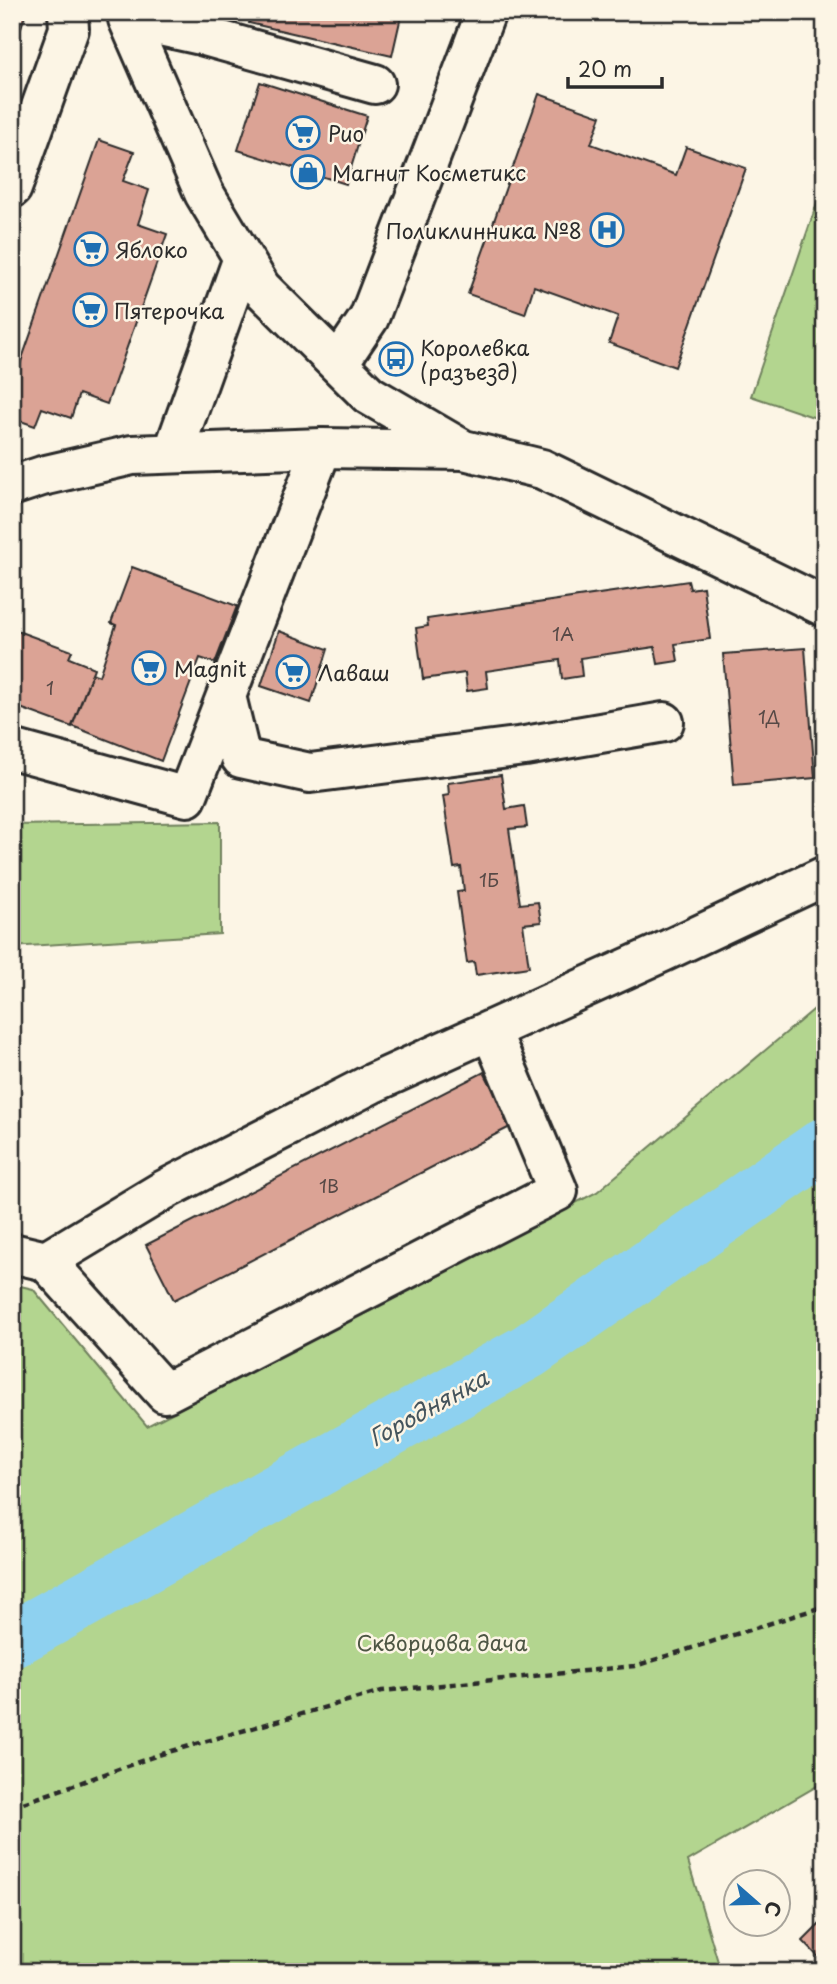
<svg xmlns="http://www.w3.org/2000/svg" width="837" height="1984" viewBox="0 0 837 1984" font-family="'Playpen Sans',sans-serif">
<rect width="100%" height="100%" fill="#fcf5e5"/>
<filter id="ink" filterUnits="userSpaceOnUse"><feTurbulence type="fractalNoise" baseFrequency=".0143" numOctaves="2"/><feDisplacementMap in="SourceGraphic" scale="14" xChannelSelector="R" yChannelSelector="G"/><feConvolveMatrix kernelMatrix="1 2 1 2 8 2 1 2 1" color-interpolation-filters="sRGB"/></filter>
<g filter="url(#ink)">
<path fill="#b3d58f" stroke="#6f805d" stroke-width="2" d="M818,200L825,203V421L751,396Z
M220,822V934L12,947V825Z
M825,1000V1788L819,1785L688,1861L721,1972H12V1284L33,1289L147,1426L597,1192Z"/>
<g fill="none" stroke-linecap="round" stroke-linejoin="round">
<path stroke="#8ed1f0" stroke-width="56" d="M12,1640L529,1351L825,1145"/>
</g>
<path fill="#dba395" stroke="#2b2b2b" stroke-width="2" d="M12,12L25,16L12,53Z
M252,12H402L392,56L249,23Z
M260,82L367,116L346,184L238,150Z
M539,94L601,116L591,144L676,175L686,147L746,168L675,367L609,343L618,316L534,286L525,314L468,294Z
M99,140L134,152L123,181L149,190L138,224L167,234L107,404L79,394L71,418L42,408L35,426L12,418V387Z
M132,567L237,606L215,663L200,658L161,761L72,726L92,673L99,676L116,625L111,623Z
M688,581L690,589L703,587L710,639L675,644L678,661L658,664L655,647L580,658L582,676L562,679L560,660L486,671L488,688L467,691L465,673L423,679L416,628L428,626L427,619Z
M12,629L72,651L69,658L94,668L72,727L12,705Z
M279,631L328,649L311,703L261,686Z
M805,648L815,778L734,785L723,654Z
M501,775L506,809L524,806L527,827L509,829L520,904L538,902L541,922L523,924L529,967L476,975L474,962L467,963L457,892L464,891L461,867L454,868L443,796L449,795L448,783Z
M484,1072L512,1126L174,1300L146,1245Z
M825,1919V1964L803,1941Z"/>
<g fill="none" stroke-linecap="round" stroke-linejoin="round">
<defs>
<path id="minor" d="M127,12L128,19L204,193L261,288L369,395L460,448
M200,12L201,35L375,84
M128,19L201,35
M12,188L69,29L68,12
M338,364L369,318L486,12
M173,453L243,258
M12,486L42,476L132,455L322,448L464,450L542,469L825,607
M226,696L241,758L310,773L525,746L664,722
M12,749L187,797L322,448
M12,1253L46,1261L165,1393L558,1191L491,1031
M46,1261L164,1190L371,1084L663,952L825,876"/>
</defs>
<use href="#minor" stroke="#2b2b2b" stroke-width="44"/>
<path stroke="#2b2b2b" stroke-width="4.5" stroke-dasharray="7 5" stroke-linecap="butt" d="M12,1807L158,1755L382,1691L635,1666L825,1606
M12,1845L17,1858L12,1906"/>
<use href="#minor" stroke="#fcf5e5" stroke-width="38"/>
</g>
</g>
<defs>
<symbol id="supermarket-ring" viewBox="-11 -11 22 22"><circle r="9.5" fill="#fcf5e5" stroke="#1f6fb2" stroke-width="1.5"/><path d="M-6-5.5h2.5l.6 2H6L4.5 2H-2.5L-4.4-4H-6ZM-1.5 3.2a1.3 1.3 0 1 0 .1 0ZM3 3.2a1.3 1.3 0 1 0 .1 0Z" fill="#1f6fb2"/></symbol>
<symbol id="shop-ring" viewBox="-11 -11 22 22"><circle r="9.5" fill="#fcf5e5" stroke="#1f6fb2" stroke-width="1.5"/><path d="M-5-2.5h2.3a2.7 3.5 0 0 1 5.4 0H5L5.5 6h-11ZM-1.5-2.5h3a1.5 2.3 0 0 0-3 0Z" fill="#1f6fb2"/></symbol>
<symbol id="hospital-ring" viewBox="-11 -11 22 22"><circle r="9.5" fill="#fcf5e5" stroke="#1f6fb2" stroke-width="1.5"/><path d="M-5-5h3v3.5h4V-5h3V5h-3V1.5h-4V5h-3Z" fill="#1f6fb2"/></symbol>
<symbol id="bus-ring" viewBox="-11 -11 22 22"><circle r="9.5" fill="#fcf5e5" stroke="#1f6fb2" stroke-width="1.5"/><path d="M-5-6H5V4H4V6H2V4H-2V6H-4V4H-5ZM-3.5-4V0h7V-4ZM-3.5 1.2v1.5H-2V1.2ZM2 1.2v1.5H3.5V1.2Z" fill="#1f6fb2"/></symbol>
</defs>
<g fill-rule="evenodd">
<use href="#supermarket-ring" x="284" y="114" width="38" height="38"/>
<use href="#shop-ring" x="289" y="153" width="38" height="38"/>
<use href="#hospital-ring" x="588" y="211" width="38" height="38"/>
<use href="#supermarket-ring" x="72" y="230" width="38" height="38"/>
<use href="#supermarket-ring" x="71" y="291" width="38" height="38"/>
<use href="#bus-ring" x="377" y="340" width="38" height="38"/>
<use href="#supermarket-ring" x="130" y="649" width="38" height="38"/>
<use href="#supermarket-ring" x="274" y="653" width="38" height="38"/>
</g>
<g text-anchor="middle" dominant-baseline="central" stroke-width="5" stroke-linejoin="round" paint-order="stroke">
<g font-size="18" fill="#574946">
<text x="563" y="633">1А</text>
<text x="50" y="687">1</text>
<text x="769" y="716">1Д</text>
<text x="489" y="879">1Б</text>
<text x="329" y="1185">1В</text>
</g>
<g font-size="21" fill="#2b2b2b" stroke="#fcf5e5" text-anchor="start">
<text x="328" y="133">Рио</text>
<text x="332" y="172">Магнит Косметикс</text>
<text x="582" y="230" text-anchor="end">Поликлинника №8</text>
<text x="116" y="249">Яблоко</text>
<text x="114" y="310">Пятерочка</text>
<text x="420" y="347">Королевка<tspan x="420" dy="24">(разъезд)</tspan></text>
<text x="174" y="668">Magnit</text>
<text x="318" y="672">Лаваш</text>
</g>
<g font-size="21" fill="#4d5644" stroke="#fcf5e5">
<text x="442" y="1642">Скворцова дача</text>
</g>
<g font-size="23" font-style="italic" fill="#44545c" stroke="#fcf5e5">
<text transform="translate(428 1407) rotate(-29)">Городнянка</text>
</g>
</g>
<rect width="837" height="1984" fill="none" stroke="#fcf5e5" stroke-width="42"/>
<rect x="21" y="21" width="795" height="1942" fill="none" stroke="#2b2b2b" stroke-width="2.5" filter="url(#ink)"/>
<g transform="translate(757 1903) rotate(110)"><circle r="33" fill="#fcf5e5" stroke="#a8a49b" stroke-width="2"/>
<path d="M0-5L12 26L0 18L-12 26Z" fill="#1f6fb2"/>
<text y="-10" font-size="19" font-weight="bold" text-anchor="middle" fill="#2b2b2b">С</text>
</g>
<path d="M568 77v10h94v-10" fill="none" stroke="#2b2b2b" stroke-width="3.5"/>
<text x="578" y="77" font-size="21" fill="#2b2b2b" stroke="#fcf5e5" stroke-width="5" paint-order="stroke">20 m</text>
</svg>
